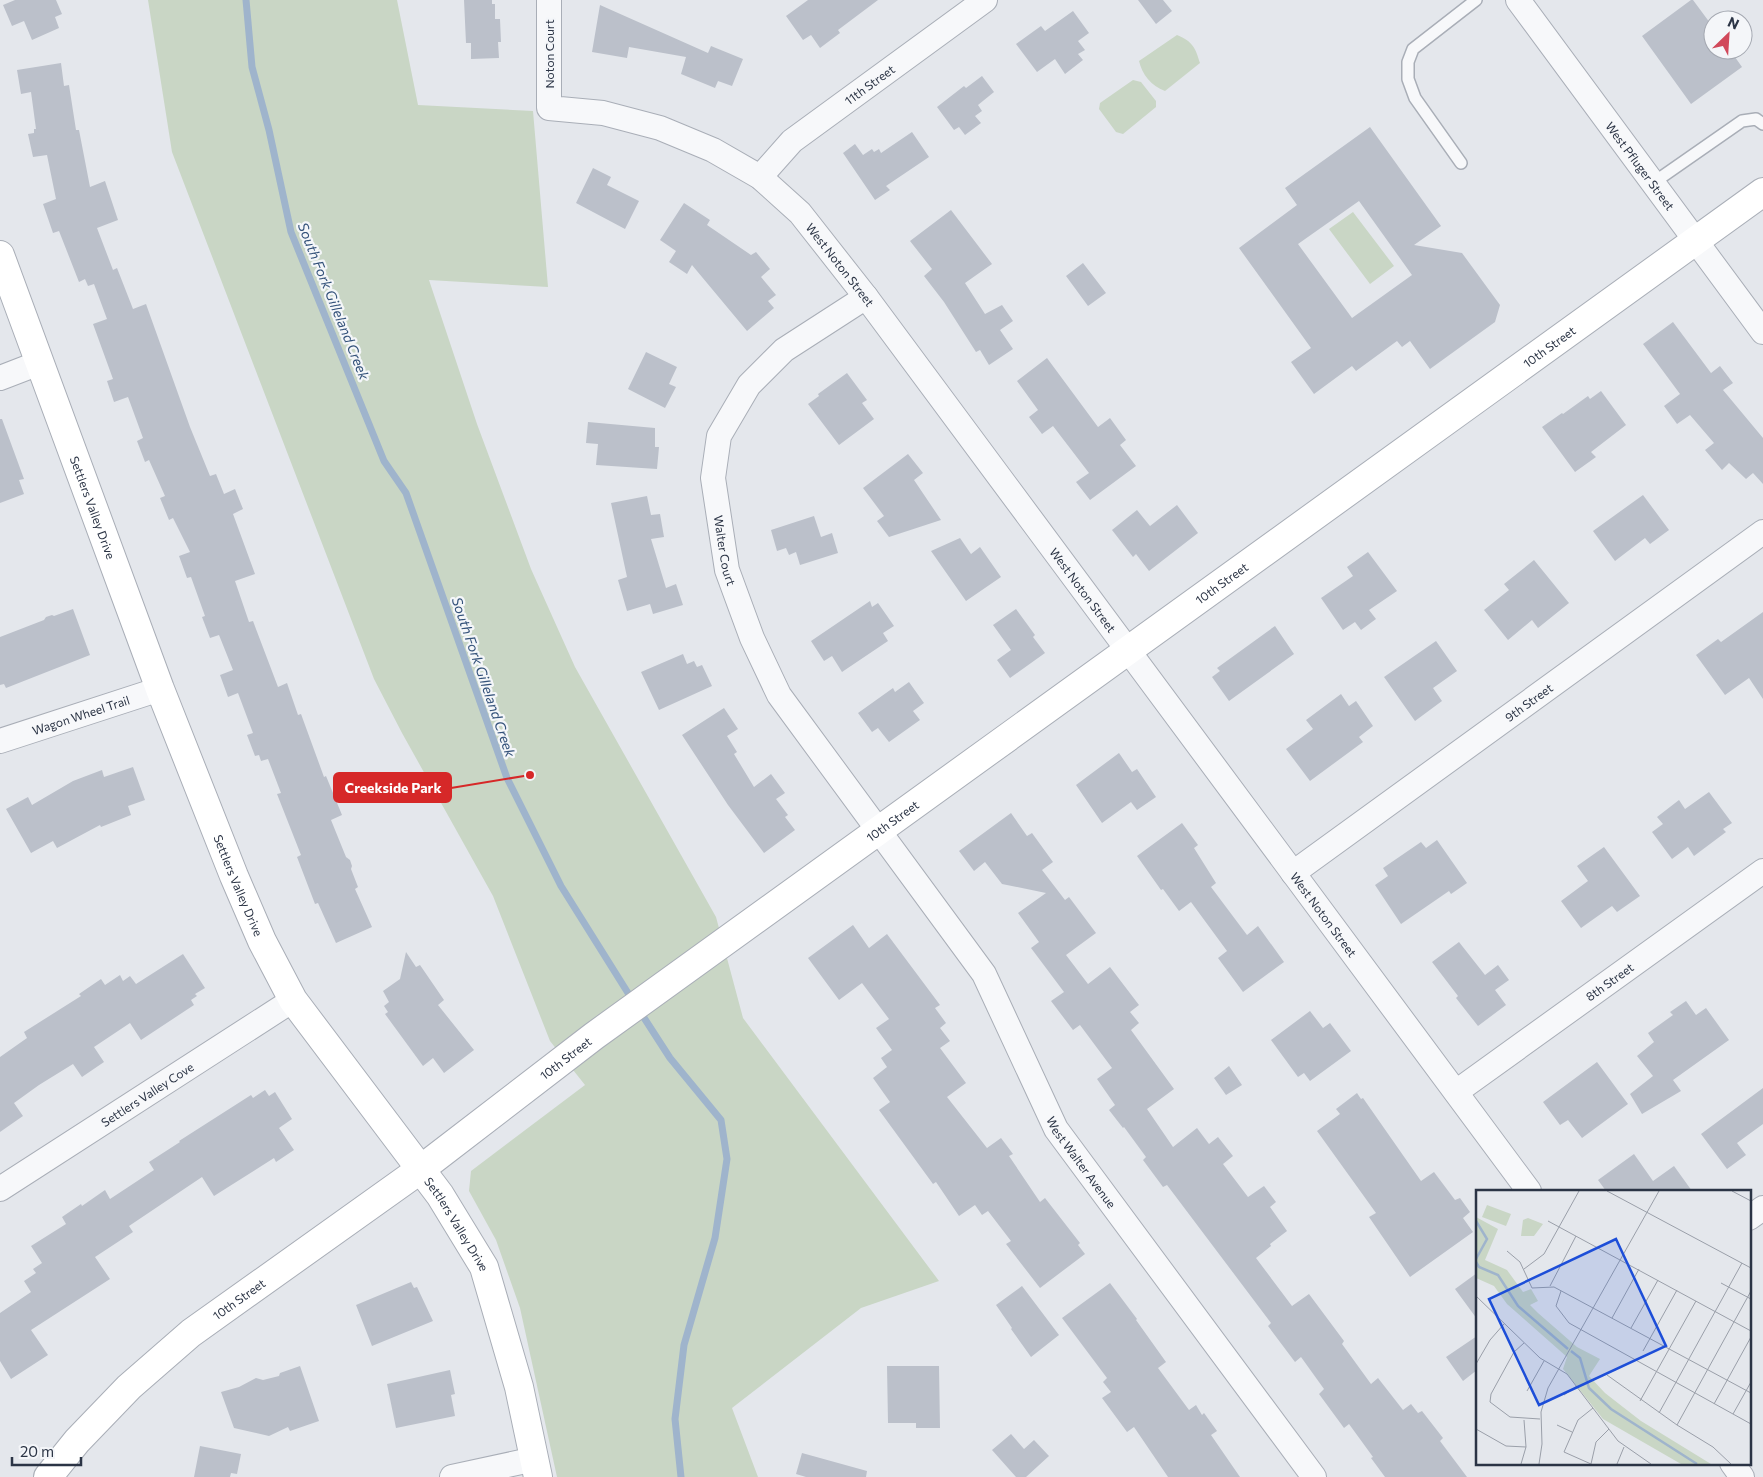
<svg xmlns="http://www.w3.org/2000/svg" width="1763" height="1477" viewBox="0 0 1763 1477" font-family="Commissioner,sans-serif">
<rect width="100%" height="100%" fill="#e4e7ec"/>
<path fill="#c9d6c5" d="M148,0H397L418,105L533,111L548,287L429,280L477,424L531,569L575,667L716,917L743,1018L939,1281L861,1308L732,1408L758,1477H557L520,1308L496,1240L469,1191L471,1171L585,1085L550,1041L493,896L402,733L374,679L172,152Z
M1177,35C1193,42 1195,47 1200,63L1165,91C1151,86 1142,74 1139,61Z
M1133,80L1141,82L1156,101V107L1123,134L1116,132L1099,109L1100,103Z
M1353,212L1394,266L1370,284L1329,229Z"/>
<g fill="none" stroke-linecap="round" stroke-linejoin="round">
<path stroke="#9fb4cc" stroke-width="7" d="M246,0L252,67L269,130L291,232L384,461L406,493L507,778L561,886L633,1001
M639,1010L670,1058L721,1120L727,1159L715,1238L684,1345L675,1419L681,1477"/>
</g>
<path fill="#bbc0ca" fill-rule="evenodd" d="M15,0H56L62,14L55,17L59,28L32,40L24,21L12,26L3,5Z
M464,0H492V4H495V19H500L501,42H498L499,58L471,59V43H466Z
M808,0H878L838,30L840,33L820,48L811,35L803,40L786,16Z
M1138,0H1163L1172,11L1156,24Z
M1691,0H1693L1713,27V50H1730L1742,67L1691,104L1642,36Z
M600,5L708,53L711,46L743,59L732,86L718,81L715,88L681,74L686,57L629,47L627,58L592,52Z
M1073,11L1089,33L1078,41L1085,50L1078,54L1083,60L1065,74L1055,59L1037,72L1016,44L1041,26L1045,31Z
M61,63L64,86L69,85L76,130H79L90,187L105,181L118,220L97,228L113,270L117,268L133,309L146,304L190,427L210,476L216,474L224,494L235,489L243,509L233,514L255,574L235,581L249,622L253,621L278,687L287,683L298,715L301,714L324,777L326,776L342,815L331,820L346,857L350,860L352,866L351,869L358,887L355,889L372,927L336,943L318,903L315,904L297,857L301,855L277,794L281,793L268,759L261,761L259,755L255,756L247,735L253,733L238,693L228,697L220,675L233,670L219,635L210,638L202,617L205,616L191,577L187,578L179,556L190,552L173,518L169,520L160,498L165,496L149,460L145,462L137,441L143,438L128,397L114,402L107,381L113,379L93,324L107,319L94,284L88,286L85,279L79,282L59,231L53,233L43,204L56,199L47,155L33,157L28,134L34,133V129H36L31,92L21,94L17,70Z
M982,76L994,92L978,105L982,111L975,116L981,123L965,135L959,127L954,130L937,107L964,86L966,88Z
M1370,127L1441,226L1414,245L1462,253L1500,305L1495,322L1430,369L1410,341L1402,347L1397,341L1356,371L1352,366L1314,394L1291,362L1311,348L1239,248L1297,205L1285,188ZM1359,201L1412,275L1352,318L1298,244Z
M912,132L929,157L886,186L890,190L875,200L843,153L855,144L863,155L872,149L874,152L879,149L881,153Z
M593,168L611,177L607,185L639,201L625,229L576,203Z
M684,203L710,220L707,225L751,255L756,252L770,269L761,277L776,295L768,301L774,308L747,331L692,265L687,274L669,262L676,251L660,240Z
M951,210L992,264L965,283L985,314L1002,305L1013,321L1000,330L1013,349L989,365L980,350L976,352L944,302L924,276L932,269L910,241Z
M1083,263L1106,293L1088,306L1066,276Z
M1673,322L1711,373L1720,366L1733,383L1723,390L1763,438V484L1753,473L1746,479L1729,463L1722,470L1705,450L1714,443L1690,415L1677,424L1664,406L1680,394L1643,344Z
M646,352L677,367L669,384L676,387L665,408L628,389Z
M1047,358L1098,427L1110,418L1126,440L1120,445L1136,466L1090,500L1076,482L1089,473L1053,426L1042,434L1029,417L1038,410L1017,381Z
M847,373L867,400L862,403L874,419L839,445L808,404L819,396L818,394Z
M1601,391L1626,425L1591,452L1596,457L1575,472L1542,427L1562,413L1563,414L1588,396L1590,399Z
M0,419H2L24,479L19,480L24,494L0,503Z
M588,422L655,428V447H659L657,469L596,465L598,444L586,443Z
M908,454L923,473L914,480L941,520L889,537L877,521L884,516L863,488Z
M1643,495L1669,530L1650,544L1645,538L1615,561L1593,531Z
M647,496L651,515L660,514L664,537L651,539L666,588L676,584L683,605L653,614L650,604L627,611L618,580L627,577L611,503Z
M1177,505L1198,533L1149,571L1136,554L1133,557L1112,530L1137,510L1150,526Z
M814,516L821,537L832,533L838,553L800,565L796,552L789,555L786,548L777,551L771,530Z
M960,538L971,554L980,547L1001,577L966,601L931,551Z
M1368,552L1397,591L1369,610L1376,619L1361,630L1355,622L1343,630L1321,598L1353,576L1347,567Z
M1534,560L1569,603L1538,628L1532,620L1508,640L1484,610L1509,590L1504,584Z
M870,601L872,607L878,603L894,626L883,633L888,641L842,672L832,656L824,661L811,641Z
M73,609L90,655L6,688L4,684L0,685V637L44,620L46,617L52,615L54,616Z
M1016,609L1035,635L1033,637L1045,653L1010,678L997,660L1011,650L993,625Z
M1763,612V699L1749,678L1725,695L1696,655L1718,639L1721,642Z
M1275,626L1294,654L1229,701L1212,677L1220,671L1217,668Z
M1436,641L1457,671L1433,688L1442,701L1415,721L1384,677Z
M683,654L687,664L694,661L697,667L702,665L712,686L659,710L641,672Z
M909,682L924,703L913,711L920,720L889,742L878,728L872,732L858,713L893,688L895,692Z
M1341,694L1349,706L1356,701L1373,726L1359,737L1363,742L1310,781L1286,749L1313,729L1306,720Z
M724,708L738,729L727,736L737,752L734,754L754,787L771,774L785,793L776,799L788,815L785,817L795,830L764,853L728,805L682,735Z
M1119,753L1132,772L1137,769L1156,797L1137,810L1131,802L1102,823L1076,785Z
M133,767L145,800L128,806L131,815L101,827L100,825L57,848L53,841L31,853L6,809L28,797L32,805L73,781L102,770L104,777Z
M1709,792L1732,823L1723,829L1726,832L1694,856L1688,847L1672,859L1652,832L1663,824L1657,817L1679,800L1685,809Z
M1011,813L1027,836L1032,833L1053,862L1042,870L1065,900L1069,897L1096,933L1066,955L1088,984L1110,967L1139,1005L1130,1012L1139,1023L1131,1030L1174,1089L1147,1109L1173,1147L1197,1128L1209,1144L1218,1137L1233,1156L1223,1164L1248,1197L1264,1186L1276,1202L1270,1207L1287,1231L1270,1244L1271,1246L1256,1258L1292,1306L1309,1294L1344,1341L1342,1344L1371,1384L1378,1378L1403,1410L1411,1404L1418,1413L1422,1411L1443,1438L1440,1441L1467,1477H1385L1371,1458L1373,1457L1349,1424L1344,1428L1319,1394L1324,1389L1301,1357L1295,1362L1268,1326L1271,1323L1167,1185L1163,1187L1143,1160L1146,1157L1124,1127L1123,1128L1109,1110L1115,1105L1097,1079L1112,1068L1080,1025L1073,1030L1051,1001L1064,992L1031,948L1039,942L1018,913L1046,893L1002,884L985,862L974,871L959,851Z
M1182,823L1198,845L1194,848L1216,883L1211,887L1247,935L1258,926L1284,962L1243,992L1218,958L1227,951L1191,902L1179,911L1163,889L1161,890L1137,856Z
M1437,840L1467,883L1451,894L1449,891L1401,924L1375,885L1388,876L1383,868L1421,842L1426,848Z
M1604,847L1640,896L1617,912L1612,906L1581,928L1561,901L1588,881L1577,866Z
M853,925L869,948L887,934L940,1005L935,1008L946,1023L940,1028L950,1041L940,1048L966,1083L947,1097L987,1148L1001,1138L1013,1154L1009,1156L1040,1202L1045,1198L1080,1243L1078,1245L1085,1254L1040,1288L1006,1244L1011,1241L988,1211L982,1215L975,1205L959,1216L936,1182L933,1184L879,1110L890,1102L873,1078L887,1067L881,1058L892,1050L876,1028L889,1019L862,983L839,1000L808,958Z
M1459,942L1485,975L1498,965L1509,980L1495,990L1506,1005L1478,1026L1456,998L1458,996L1432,962Z
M406,952L416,967L420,965L444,1000L438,1005L474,1050L444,1073L433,1058L423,1066L385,1014L388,1012L384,1006L389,1002L383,991L400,979Z
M183,954L205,988L195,994L197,996L191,1000L194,1005L141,1040L130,1023L94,1047L104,1062L82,1077L73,1064L39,1085L14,1103L23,1116L0,1132V1057L27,1038L24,1032L81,996L79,994L101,979L105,985L120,975L123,981L130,976L136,984Z
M1686,1001L1696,1015L1706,1008L1729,1040L1673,1080L1681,1091L1642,1114L1630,1094L1653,1076L1637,1056L1654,1042L1648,1033L1673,1015L1670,1012Z
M1310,1011L1323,1028L1330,1023L1351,1051L1310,1081L1304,1073L1298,1077L1271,1040Z
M1597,1062L1628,1104L1582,1138L1568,1120L1560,1125L1543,1102Z
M1229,1066L1242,1085L1226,1095L1214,1078Z
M1763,1088V1124L1737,1143L1746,1155L1727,1169L1701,1134Z
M265,1090L269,1096L275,1092L292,1119L279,1128L294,1150L276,1162L274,1158L214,1196L202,1177L129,1226L133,1232L95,1257L110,1279L31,1330L48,1355L11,1379L0,1361V1313L31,1292L24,1281L36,1273L33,1269L42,1263L31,1246L66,1224L62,1217L81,1204L82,1206L105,1190L110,1199L154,1170L149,1162L180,1142L179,1141L251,1095L253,1098Z
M1357,1093L1361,1099L1363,1098L1421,1181L1434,1172L1455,1200L1460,1198L1470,1212L1463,1218L1473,1232L1410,1277L1369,1217L1376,1213L1317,1131L1340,1114L1336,1109Z
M1634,1154L1653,1181L1674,1166L1692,1191H1606L1598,1180Z
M1477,1273V1319L1455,1289Z
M411,1282L414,1288L417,1287L433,1321L372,1346L356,1305Z
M1110,1283L1137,1319L1136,1320L1166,1362L1158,1368L1189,1410L1196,1405L1202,1415L1204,1413L1217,1431L1211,1435L1240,1477H1168L1134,1427L1127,1432L1102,1398L1111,1392L1103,1382L1107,1378L1062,1318Z
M1022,1286L1059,1335L1031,1357L1011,1329L1012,1328L996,1305Z
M1477,1336V1370L1463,1381L1446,1357Z
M300,1366L319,1421L290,1431L288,1427L269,1436L234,1428L221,1392L239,1387L256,1378L263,1380L279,1376L280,1373Z
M887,1366H939L940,1428H916V1423H888Z
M450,1370L455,1394L451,1395L455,1416L396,1428L387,1384Z
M1011,1434L1024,1449L1034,1440L1049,1456L1026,1477H1016L992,1450Z
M200,1446L241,1454L237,1474L231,1473L230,1477H194Z
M802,1453L867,1471L866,1477H806L796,1474Z"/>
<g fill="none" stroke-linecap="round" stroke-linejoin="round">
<defs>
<path id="lane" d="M1461,163L1415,98L1408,79V62L1413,49L1476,0
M1653,183L1742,121L1756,119L1763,124"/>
<g id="street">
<path id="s1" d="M549,0V108L603,113L660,128L713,150L760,177L800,213L866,297L1529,1191"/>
<path id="s2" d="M1518,0L1763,332"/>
<path id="s3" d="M760,177L792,141L985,0"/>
<path id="s4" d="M866,297L784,350L749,385L719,436L713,478L727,570L752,638L779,695L984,974L1056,1129L1314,1477"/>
<path d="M0,378L39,363"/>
<path id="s5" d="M0,741L160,689"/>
<path id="s6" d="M1293,873L1763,532"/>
<path id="s7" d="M1456,1092L1763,871"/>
<path id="s8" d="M0,1189L293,1000"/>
<path d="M1749,1218L1763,1208"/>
<path d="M1732,1463L1742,1477"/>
<path d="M452,1477L535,1459"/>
</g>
<g id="secondary">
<path id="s9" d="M0,255L160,689L234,876L262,941L293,1000L440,1195L484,1267L519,1387L538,1477"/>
<path id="s10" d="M48,1477L77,1441L129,1387L191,1333L421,1169L594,1036L1763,192"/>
</g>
</defs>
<use href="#lane" stroke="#a9aeb7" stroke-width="14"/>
<use href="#street" stroke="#a9aeb7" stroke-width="26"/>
<use href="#secondary" stroke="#a9aeb7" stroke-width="30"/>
<use href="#lane" stroke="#f7f8fa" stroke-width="11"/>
<use href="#street" stroke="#f7f8fa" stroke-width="24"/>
<use href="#secondary" stroke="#fff" stroke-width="28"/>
</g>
<g text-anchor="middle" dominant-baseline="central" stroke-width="4.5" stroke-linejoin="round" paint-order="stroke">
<g font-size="12" fill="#2b3445" stroke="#f4f6f9">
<text transform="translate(549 54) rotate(-90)">Noton Court</text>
<text stroke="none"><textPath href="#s3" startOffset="144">11th Street</textPath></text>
<text stroke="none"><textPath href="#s2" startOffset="206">West Pfluger Street</textPath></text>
<text stroke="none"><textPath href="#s1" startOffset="452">West Noton Street</textPath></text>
<text stroke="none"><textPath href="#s10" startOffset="1882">10th Street</textPath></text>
<text stroke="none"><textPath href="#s9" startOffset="269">Settlers Valley Drive</textPath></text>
<text stroke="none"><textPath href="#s4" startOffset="322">Walter Court</textPath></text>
<text stroke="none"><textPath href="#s10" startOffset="1478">10th Street</textPath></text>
<text stroke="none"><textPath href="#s1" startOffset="858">West Noton Street</textPath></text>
<text stroke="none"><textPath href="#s6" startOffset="291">9th Street</textPath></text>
<text stroke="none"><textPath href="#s5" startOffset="85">Wagon Wheel Trail</textPath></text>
<text stroke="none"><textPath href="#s10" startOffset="1072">10th Street</textPath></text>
<text stroke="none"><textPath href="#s9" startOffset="674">Settlers Valley Drive</textPath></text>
<text stroke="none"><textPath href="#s1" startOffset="1262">West Noton Street</textPath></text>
<text stroke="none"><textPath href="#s7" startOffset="189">8th Street</textPath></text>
<text stroke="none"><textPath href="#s10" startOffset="668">10th Street</textPath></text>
<text stroke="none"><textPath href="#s8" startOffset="175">Settlers Valley Cove</textPath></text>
<text stroke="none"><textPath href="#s4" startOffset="1036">West Walter Avenue</textPath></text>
<text stroke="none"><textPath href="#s9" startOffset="1079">Settlers Valley Drive</textPath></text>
<text stroke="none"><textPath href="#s10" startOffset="262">10th Street</textPath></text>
</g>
<g font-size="14" font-style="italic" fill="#34527a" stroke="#f4f6f9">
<text transform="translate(334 301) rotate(68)">South Fork Gilleland Creek</text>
<text transform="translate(484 677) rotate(71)">South Fork Gilleland Creek</text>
</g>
</g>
<g transform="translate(1476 1190)">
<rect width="275" height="275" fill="#e4e7ec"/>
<path d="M11,15L35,24L30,36L6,27ZM0,27L22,39L9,70L31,80L47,102L55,99L62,111L54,115L62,123L101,157L124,169L113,186L129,203L165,231L235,274H205L127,229L87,179L91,167L31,114L18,96L0,88ZM52,28L67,34L58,46H45L47,30Z" fill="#c9d6c5"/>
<path fill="none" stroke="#9fb4cc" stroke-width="2.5" d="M0,31L11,49L0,69M0,72L3,77L22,85L42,116L92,159M95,161L104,168L113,198L135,219L221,274"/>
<path fill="none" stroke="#9a9fa9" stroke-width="1" d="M131,1L275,78M256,1L275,11M72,31L275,141M31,61L44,72L56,98L78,97L275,203M48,79L68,64L103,1M245,93L275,109M74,96L100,46M85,101L80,116L93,133L275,234M0,106L64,168L91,184L142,251L175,274M136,128L163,79M155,138L182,90M167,161L201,100M0,174L14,150L28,134M131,185L201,235L237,257L255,274M51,201L68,171M88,205L101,196M164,211L220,111M14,212L15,204L38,162L48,153M14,212L34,227L64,229M238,214L275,147M183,223L266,73M257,224L275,192M81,235L96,242M201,235L275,101M0,239L30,256L50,257M45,274L50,257L48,230M63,274L66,254L65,222L72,198L183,1M115,274L88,262L102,230L117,218M115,274L120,252L133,239M141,274L148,257"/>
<path fill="#1d4ed8" fill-opacity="0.15" stroke="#1d4ed8" stroke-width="2.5" d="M140,49L190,156L63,215L13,109Z"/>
<rect width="275" height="275" fill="none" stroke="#2b3445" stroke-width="2.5"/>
</g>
<path fill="none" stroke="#d62828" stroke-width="2" d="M530 775L451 788"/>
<circle fill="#d62828" stroke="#f4f6f9" stroke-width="2" cx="530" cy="775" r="5"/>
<rect fill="#d62828" stroke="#d62828" stroke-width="2" x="334" y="773" width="117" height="29" rx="5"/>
<g font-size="14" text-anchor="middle" font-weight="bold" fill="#fff">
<text x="393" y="793">Creekside Park</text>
</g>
<g transform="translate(1728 35) rotate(25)"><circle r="24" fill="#f4f6f9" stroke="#a4a8b1"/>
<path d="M0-4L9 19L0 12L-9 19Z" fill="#d1495b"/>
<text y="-8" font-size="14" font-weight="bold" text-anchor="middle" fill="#2b3445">N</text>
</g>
<path d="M12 1457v8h69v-8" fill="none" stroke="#2b3445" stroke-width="2.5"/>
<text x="20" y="1457" font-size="15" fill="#2b3445" stroke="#f4f6f9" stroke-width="4" paint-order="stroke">20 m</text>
</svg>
